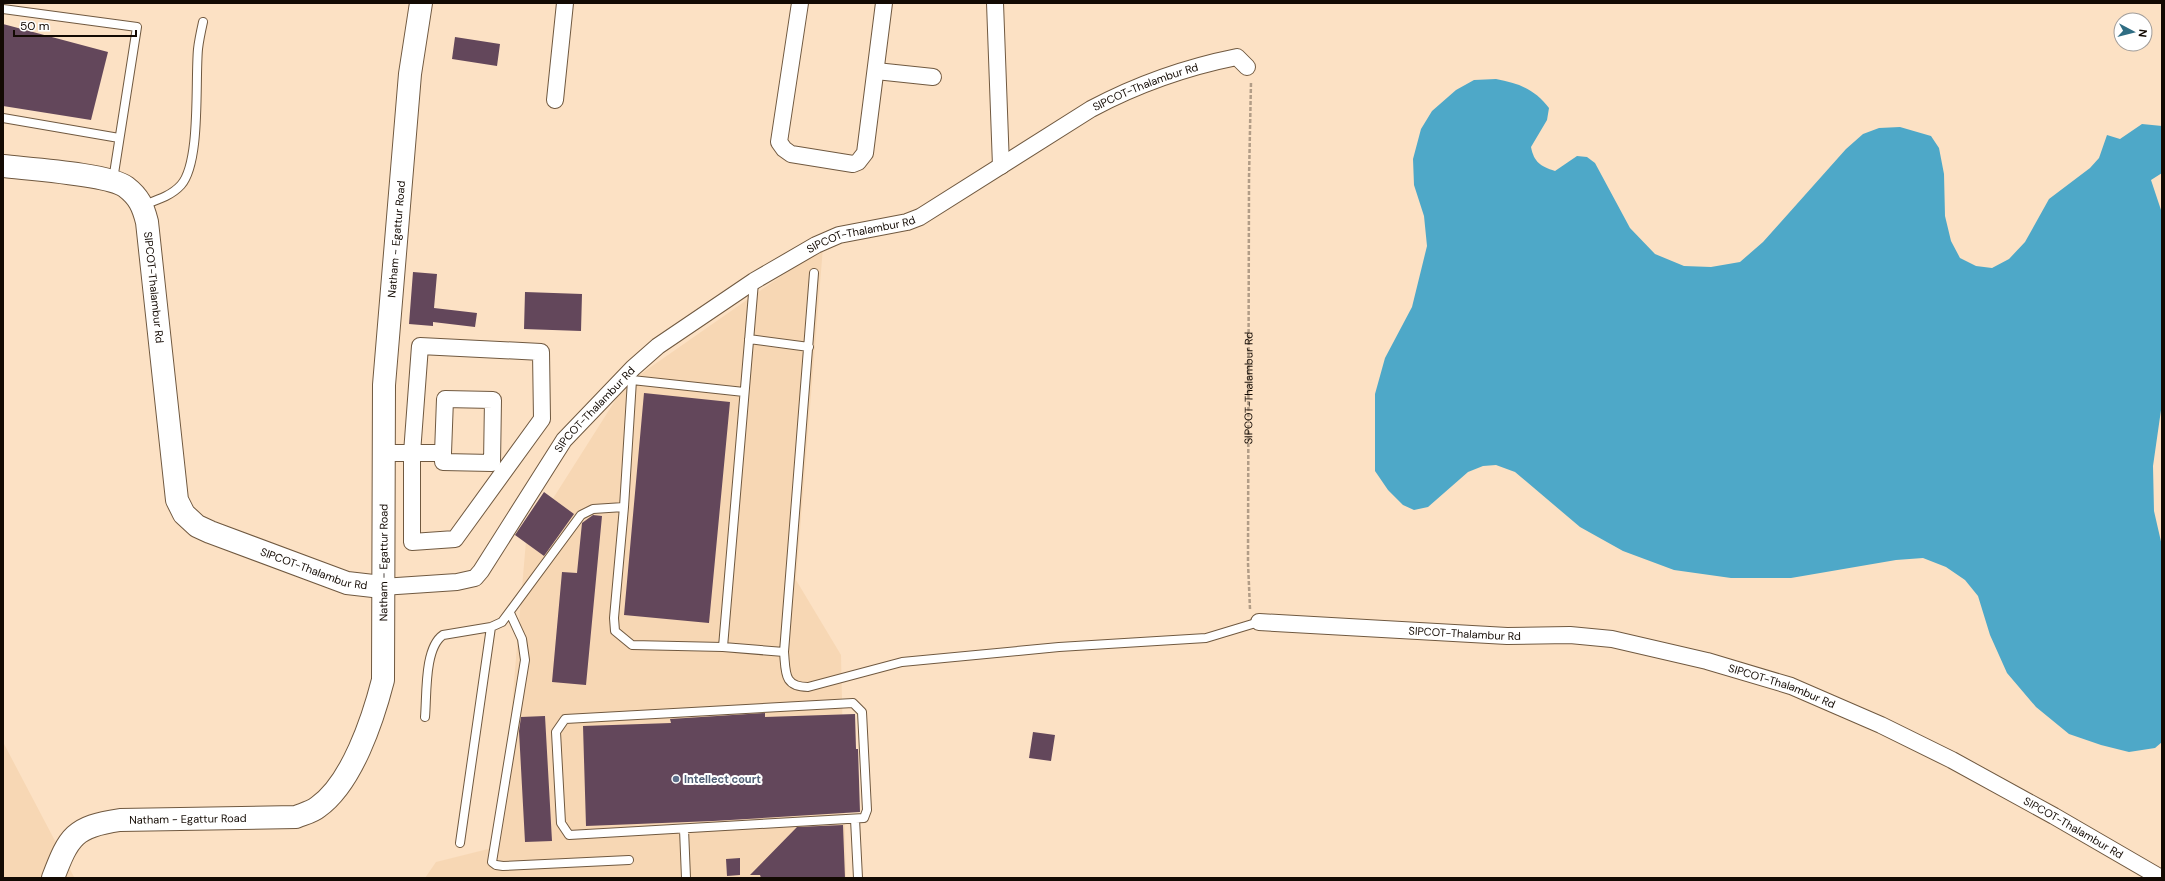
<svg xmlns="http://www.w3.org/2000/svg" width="2165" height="881" viewBox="0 0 2165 881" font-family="'DM Sans',sans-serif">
<rect width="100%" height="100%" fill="#fce1c4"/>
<path fill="#f7d7b4" d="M823,247L796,580L841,655L846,878H425L436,862L500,846L526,541L625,385Z
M3,742L74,877L87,878H3Z"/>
<path fill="#4ea8c8" d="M1496,79C1518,83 1535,89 1549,108L1547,120L1531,147C1534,162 1540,166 1555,171L1577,156L1587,157L1595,163L1630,228L1655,254L1684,266L1711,267L1740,262L1763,242L1846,149L1863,134L1879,128L1900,127L1931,136L1939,148L1944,174L1945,216L1951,241L1960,258L1976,266L1992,268L2009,259L2025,242L2049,199L2090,168L2099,158L2107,135L2120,139L2142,124L2162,126V173L2151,180L2162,213V403L2153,466L2154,511L2162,546V742L2155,748L2129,752L2101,745L2069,734L2036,707L2007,673L1990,635L1978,596L1965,580L1946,567L1923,558L1896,560L1791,578H1731L1674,570L1623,551L1580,527L1515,472L1496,465L1483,466L1468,472L1428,507L1414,510L1403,505L1388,490L1375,471V394L1385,358L1412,307L1427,246L1424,216L1414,185L1413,159L1421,129L1432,111L1456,90L1474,80Z"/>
<path fill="#63475b" d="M3,24L108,52L91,120L3,106Z
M455,37L500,44L497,66L452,59Z
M413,272L437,274L434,308L477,313L475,327L433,322V326L409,324Z
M525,292L582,294L581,331L524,329Z
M644,393L730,402L709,623L624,615Z
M544,492L574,514L544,556L515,535Z
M593,515L602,516L586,685L552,682L562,572L577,573L582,523Z
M765,713V717L855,714L856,749H858L860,812L713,821L586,826L583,726L671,723L670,719Z
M545,716L552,841L525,842L519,731L521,717Z
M1033,732L1055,735L1051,761L1029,758Z
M843,825L845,878H761L760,875H750L797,827Z
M740,858V875L727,876L726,859Z"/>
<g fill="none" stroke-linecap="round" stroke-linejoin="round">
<defs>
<path id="lane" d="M3,9L137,27L113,180
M3,118L119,138
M143,205C157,200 171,196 181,185C201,162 195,82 198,49C199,40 201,31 203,22
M754,282L723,647L784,652L814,273
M749,339L809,347
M510,613L522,639L525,660L492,862L496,865L503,866L629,860
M723,647L632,645L615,631L614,618L624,507L632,380L744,392
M784,652C786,672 783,687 808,687L902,662L1059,647L1206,638L1259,622
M853,703L862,712L867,810L864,818L569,835L561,823L556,732L565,719Z
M425,717C427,695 424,648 443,635L491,627L502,622L581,515L593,509L624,507
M855,819L858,878
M684,829L686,878
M460,843L491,627"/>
<g id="street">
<path d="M800,3L779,142L784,149L791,154L853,164L858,162L865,153L884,3"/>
<path d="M995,3L1001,166"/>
<path d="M876,71L933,77"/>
<path d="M555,100L565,3"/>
<path d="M420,346L541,352L542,419L455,539L412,542V453Z"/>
<path d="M383,453H443L445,399L493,400L492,463L443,462V453"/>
<path id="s2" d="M382,587L457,582L475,578L481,571L564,440L633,368L658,346L754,281L816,245L839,235L907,222L920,217L1091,109C1136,85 1187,67 1237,57L1247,67"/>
<path id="s3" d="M1259,622L1507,636L1570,635L1612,639L1707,661L1791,686L1881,725L1952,760L2054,816L2161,878"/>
</g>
<g id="secondary">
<path id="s4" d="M3,166C28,169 109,174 126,187C139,197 143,206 147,222L177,500L184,514L197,526L210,532L347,583L382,587"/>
<path id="s5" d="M53,878C69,836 74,827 120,820L296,817C303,814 312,812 318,807C352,783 373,719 383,680L384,385L410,74L421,3"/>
</g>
</defs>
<use href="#lane" stroke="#705940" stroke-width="10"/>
<use href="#street" stroke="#705940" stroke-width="18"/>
<use href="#secondary" stroke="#705940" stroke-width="24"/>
<path stroke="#b29d87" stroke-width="2.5" stroke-dasharray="4 2" stroke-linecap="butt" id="s1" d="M1250,609L1248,563L1249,178L1251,82"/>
<use href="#lane" stroke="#fff" stroke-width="8"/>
<use href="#street" stroke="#fff" stroke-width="16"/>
<use href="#secondary" stroke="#fff" stroke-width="22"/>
</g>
<circle fill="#5c6f8a" stroke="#fff" stroke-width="1.5" cx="676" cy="779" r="4"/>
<g text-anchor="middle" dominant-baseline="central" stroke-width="4" stroke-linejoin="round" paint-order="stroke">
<g font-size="11" fill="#130a03" stroke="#fff">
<text stroke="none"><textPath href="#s2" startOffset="948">SIPCOT-Thalambur Rd</textPath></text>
<text stroke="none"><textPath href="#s2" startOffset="625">SIPCOT-Thalambur Rd</textPath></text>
<text stroke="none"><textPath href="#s5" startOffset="883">Natham - Egattur Road</textPath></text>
<text stroke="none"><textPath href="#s4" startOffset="233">SIPCOT-Thalambur Rd</textPath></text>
<text stroke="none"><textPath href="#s1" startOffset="221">SIPCOT-Thalambur Rd</textPath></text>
<text stroke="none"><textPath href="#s2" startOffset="301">SIPCOT-Thalambur Rd</textPath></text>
<text stroke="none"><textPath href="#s5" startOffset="559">Natham - Egattur Road</textPath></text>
<text stroke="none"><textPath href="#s4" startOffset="605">SIPCOT-Thalambur Rd</textPath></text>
<text stroke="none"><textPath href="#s3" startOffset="206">SIPCOT-Thalambur Rd</textPath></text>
<text stroke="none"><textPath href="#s3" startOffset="530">SIPCOT-Thalambur Rd</textPath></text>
<text stroke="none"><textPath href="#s5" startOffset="164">Natham - Egattur Road</textPath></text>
<text stroke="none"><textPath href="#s3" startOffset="855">SIPCOT-Thalambur Rd</textPath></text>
</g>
<g font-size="11" font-weight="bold" fill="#4e5e75" stroke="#fff" text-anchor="start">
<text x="684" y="779">Intellect court</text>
</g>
</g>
<rect width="2165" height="881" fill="none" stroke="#130a03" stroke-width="8"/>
<g transform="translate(2133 32) rotate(97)"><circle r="19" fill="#ffffff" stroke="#a19d9a"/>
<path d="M0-3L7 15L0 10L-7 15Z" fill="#2f6d83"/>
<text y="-6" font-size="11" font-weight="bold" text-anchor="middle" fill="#130a03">N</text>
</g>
<path d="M14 30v6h122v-6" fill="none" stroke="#130a03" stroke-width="2"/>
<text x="20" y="30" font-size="12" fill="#130a03" stroke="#ffffff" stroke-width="3" paint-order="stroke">50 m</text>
</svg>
